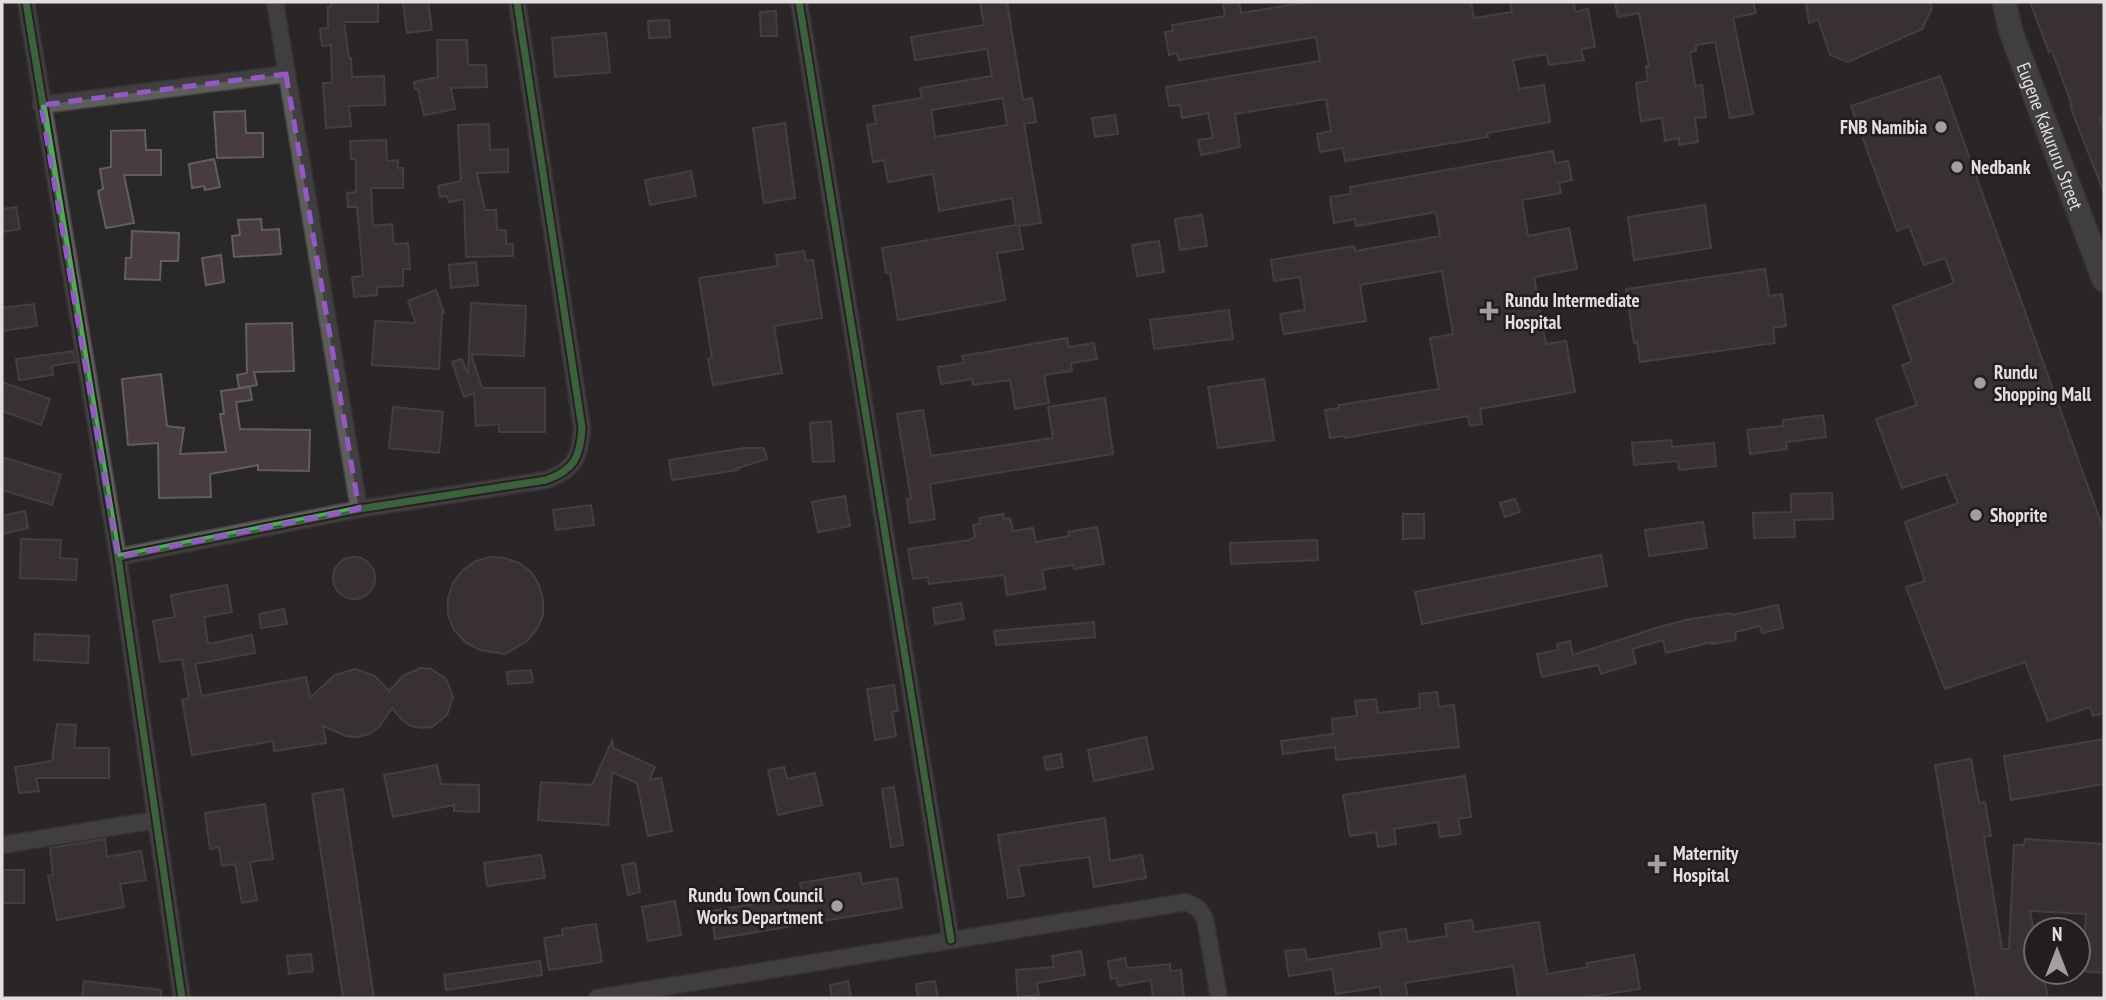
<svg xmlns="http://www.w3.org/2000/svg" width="2106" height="1000" viewBox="0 0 2106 1000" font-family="'PT Sans Narrow',sans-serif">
<rect width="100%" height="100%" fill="#2a2728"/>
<path fill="#493c3f" stroke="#605e5e" stroke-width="2" fill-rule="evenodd" d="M331,2H378V22H344L349,58H351L352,77L384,76L385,105L349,106L351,126L326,128L323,83H332L331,45L322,46L320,29L328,28V7H331Z
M403,2H428L432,30L407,33Z
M980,2H1007L1023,100L1032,98L1036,122L1024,124L1041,223L1019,226L1023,249L997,253L1005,300L898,320L890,272L886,273L882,248L1016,225L1012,198L939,211L933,174L888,182L884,160L873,162L867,125L876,124L873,106L922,98L920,88L992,76L987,49L915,60L911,37L984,25ZM1003,98L1007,125L935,137L931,110Z
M1239,2L1241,13L1309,2H1471L1474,18L1512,12L1510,2H1574L1575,12L1588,9L1595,47L1581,49L1584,60L1571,62L1549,65L1547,54L1513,60L1519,89L1544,85L1550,122L1487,133L1488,137L1345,161L1343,148L1320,152L1317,134L1331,131L1326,99L1235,114L1240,147L1201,155L1198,140L1213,138L1208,113L1182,118L1180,105L1169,106L1166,87L1320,61L1316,37L1179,60L1177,53L1169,55L1165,32L1173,31L1172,25L1225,16L1223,4Z
M1615,2H1753L1756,13L1733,18L1753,114L1730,118L1715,42L1696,45V51L1690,52L1695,86L1702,85L1706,117L1695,118L1698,142L1679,145V138L1665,141L1662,118L1641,121L1636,83L1648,81L1646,66H1649L1639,13L1618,17Z
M1806,2H1930L1932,8L1922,29L1848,62L1830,55L1818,19L1809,23Z
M2030,2H2104V117L2100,119L2104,130V193L2070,106L2072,105L2052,51L2049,52Z
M776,11L777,36H761L760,12Z
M669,20L670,37L649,38L648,21Z
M606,33L610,72L555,77L552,38Z
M437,40H467L468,65H486L487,87L451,88L455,109L424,115L418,89H415L414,82L438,77Z
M1940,76L2104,531V713L2093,716L2090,707L2048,721L2025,662L1945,689L1906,587L1925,581L1905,522L1958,503L1946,474L1902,488L1876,419L1917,405L1902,365L1912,362L1893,306L1954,283L1945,258L1924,265L1909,226L1897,231L1851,106Z
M245,111L246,133H263V157L217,158L214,112Z
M1115,115L1118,134L1095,137L1092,118Z
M785,123L795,198L764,203L753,128Z
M489,124L490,150L508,149V172L477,173L485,210H496L497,230H506V244H513V256L466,257L464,199L449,202L447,196L440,197L438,186L461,181L458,125Z
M145,130L146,150H161V175H124L134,223L106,228L98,191L103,189L100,169L111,167V131Z
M386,140L387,161L398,160V168H403V188H371L373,226L392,224L394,244L408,243L410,269H403V286L377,287V295L354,297L352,277L363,276L357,207H348L347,193L356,192V159H351L350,141Z
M1553,151L1555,163L1568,161L1572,180L1559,183L1561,193L1522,200L1528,236L1569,228L1577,269L1534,277L1546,344L1566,341L1575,392L1480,409L1482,424L1470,426L1468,416L1345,438L1344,436L1330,438L1325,410L1339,408V405L1439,389L1430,338L1453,334L1442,271L1360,285L1366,321L1284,334L1280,314L1305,310L1300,277L1274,281L1271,260L1354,246L1355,251L1440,236L1436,212L1356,226L1355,219L1334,223L1330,197L1351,194L1350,187Z
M214,159L220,187L205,190L204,186L192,188L189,164Z
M691,171L696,196L650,205L645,180Z
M1705,205L1711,248L1634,260L1628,217Z
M16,207L20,229L2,232V209Z
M1202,215L1207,246L1180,250L1175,219Z
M261,219L262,230L279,229L281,254L234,257L232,236L240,235L238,220Z
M132,231L179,233L178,261H161L160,280L125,279L126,258H131Z
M1159,241L1164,272L1137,276L1132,245Z
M804,251L806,261L813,260L822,318L774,326L782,373L713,385L708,359L712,358L699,278L778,266L776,255Z
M221,255L224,282L206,285L202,258Z
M476,262L478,285L451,288L449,265Z
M1765,269L1769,296L1782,294L1786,326L1773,328L1775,343L1640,362L1637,342L1634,343L1626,289Z
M436,290L444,313H442L439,369L372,365L375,321L416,323L408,301Z
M471,303L526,306L524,356L471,354L482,388H545V432H499V424L476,426L474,393L464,397L452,362L462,359L468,375Z
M34,304L37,326L2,331V308Z
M1229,310L1233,339L1154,349L1150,320Z
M292,323L294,371L254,372L257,385L239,388L237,375L247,373L246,324Z
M1067,338L1069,347L1094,343L1097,359L1071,363L1072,371L1044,375L1049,403L1015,409L1010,380L973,385L972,379L941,384L938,367L964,363L962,356Z
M73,351L75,362L52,366L53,375L19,380L16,359Z
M161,374L167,426L184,428L180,454L226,452L220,414H224L221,391L250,387L252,400L236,402L240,429L310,430L309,471L258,470V465L210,474L211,497L159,498L158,443L128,445L122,379Z
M1264,379L1274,440L1218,448L1208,387Z
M2,382L50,399L41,425L2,411Z
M1105,398L1113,454L930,484L935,519L910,523L907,499H911L897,414L923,410L931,456L1053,438L1048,407Z
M393,407L443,412L439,453L389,448Z
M1823,415L1826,437L1786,442L1787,449L1750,454L1747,430L1783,426V420Z
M831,421L834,461L813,462L810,423Z
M1671,440L1672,447L1714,443L1716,466L1679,470L1678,461L1634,465L1632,443Z
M744,448H764L767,459L738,468V470L672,480L669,460Z
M2,457L61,475L52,505L2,490Z
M1832,493L1833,519L1794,520L1795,537L1754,538L1753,513L1791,512V494Z
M845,496L850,526L818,532L812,502Z
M1515,499L1520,512L1505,517L1500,503Z
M591,505L594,525L556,530L553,510Z
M25,511L28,528L2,534V516Z
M1003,514L1004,519L1010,518L1013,531L1033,528L1036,542L1069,536L1068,532L1097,527L1104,564L1074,569L1073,565L1042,570L1045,589L1007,595L1004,575L929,584L928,577L913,579L908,549L969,540L975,537L973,525L980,524L979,518Z
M1403,514H1424V538L1403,539Z
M1703,522L1707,548L1649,556L1645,530Z
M21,539L61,540L60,558L77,559L76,580L20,578Z
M1317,540L1318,560L1231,564L1230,543Z
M1601,555L1607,586L1422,624L1415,592Z
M489,557L504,558L519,563L531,572L539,585L543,600V615L537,629L527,641L505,654L480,650L465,642L454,630L448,614V598L453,583L462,571L474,562Z
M333 578a21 21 0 1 1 42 0a21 21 0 1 1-42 0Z
M227,585L232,612L204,617L208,644L252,635L255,653L195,664L202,696L306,677L310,698L335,675L355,669L375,676L389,691L404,675L421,668L431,669L446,679L453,697L447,715L432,727L421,728L411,726L402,720L392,708L379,727L369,734L358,737L346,736L323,726L326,743L274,751L273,741L192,755L182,700L189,698L182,659L160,662L153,621L175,617L171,595Z
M961,603L964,619L935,624L933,608Z
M1778,605L1783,628L1762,633L1760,626L1735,632L1736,640L1712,644V642L1666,653L1663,640L1632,649L1636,663L1601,674L1598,665L1542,677L1537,654L1558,650L1557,644L1570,641L1573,655L1659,627L1690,619L1731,613L1732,615Z
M284,609L287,624L261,628L259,614Z
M1094,622L1095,637L996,645L994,631Z
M35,634L89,636L88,663L34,660Z
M531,670L533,682L508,684L507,672Z
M894,685L898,711L892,712L896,736L875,740L867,689Z
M1437,692L1439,707L1454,705L1459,747L1336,760L1335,747L1283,754L1281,741L1333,734L1332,719L1357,716L1355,701L1376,699L1378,713L1420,708L1419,694Z
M57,724L76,725L74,748H109V778H36L39,791L19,793L15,767L52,761Z
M1146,737L1153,769L1094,781L1088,750Z
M2104,739V784L2011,800L2004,756Z
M612,741L613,748L655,767L649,780L661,778L672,831L648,836L637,783L612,772L608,825L538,820L541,782L592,785Z
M1061,754L1063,767L1046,770L1044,757Z
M1971,759L1979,803L1985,802L1991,836L1984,837L2002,949H2009L2014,845H2024L2025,839L2104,844V973L2082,971L2086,914L2030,911L2036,940V972H2043L2048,998H1977L1956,888L1935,765Z
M437,765L441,784L479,785V812L454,811V805L393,817L384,775Z
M784,767L787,779L815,773L822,805L778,815L768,770Z
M1465,776L1471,817L1458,819L1461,834L1440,837L1438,822L1394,829L1396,844L1378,847L1376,832L1350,836L1343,795Z
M894,787L903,845L891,847L882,789Z
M343,789L374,998H343L312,794Z
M265,804L273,859L250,862L257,900L242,903L235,864L222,866L219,847L210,849L205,813Z
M1105,818L1110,861L1142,855L1146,878L1094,887L1089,857L1018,866L1024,896L1008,898L998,835Z
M105,839L107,857L141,851L146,880L120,884L124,907L57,920L48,876L53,875L50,848Z
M541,855L545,878L487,886L484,863Z
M635,863L640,892L628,895L622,865Z
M2,870H24V903H2Z
M860,873L862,884L897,878L902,908L715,939L711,911L802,896L800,883Z
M675,901L681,935L648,941L642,907Z
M1472,920L1474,932L1539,922L1547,974L1588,967L1587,963L1634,955L1640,989L1583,998H1518L1513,966L1405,983L1408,998H1381L1380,987L1336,994L1332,969L1289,976L1285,951L1305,949L1307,960L1382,948L1379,933L1406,929L1408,942L1447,936L1445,924Z
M596,924L602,962L549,970L544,938L563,935L562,929Z
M1081,951L1085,975L1037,983L1039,995L1018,997L1016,970L1054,967L1052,956Z
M311,954L313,971L289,974L287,956Z
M1125,958L1127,968L1170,964V971L1181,970L1184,998H1153L1151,980L1118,986L1117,978L1111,979L1108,961Z
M540,961L542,975L446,990L444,975Z
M84,981L161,990V998H82Z
M848,981L851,998H832L830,985Z
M935,981L938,998H918L916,984Z"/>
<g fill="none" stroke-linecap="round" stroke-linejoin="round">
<defs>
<path id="minor" d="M26,2L118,557L182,998
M275,2L359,509
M799,2L951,940
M41,105L286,74
M118,557L359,509L546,480C574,470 580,458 582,428L517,2
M2,845L156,820
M597,998L1186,902L1198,908L1205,919L1219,998"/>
<g id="secondary">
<path id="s1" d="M2004,2L2011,32L2104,280"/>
</g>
</defs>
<use href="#minor" stroke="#454242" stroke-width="19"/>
<use href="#secondary" stroke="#454242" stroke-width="26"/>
<use href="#minor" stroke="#5e5c5c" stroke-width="16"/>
<use href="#secondary" stroke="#5e5c5c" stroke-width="23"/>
<defs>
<path id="cycleway" d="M26,2L118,557L182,998
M799,2L951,940
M118,557L359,509L546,480C574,470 580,458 582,428L517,2"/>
</defs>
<use href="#cycleway" stroke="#221d1e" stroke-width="11"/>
<use href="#cycleway" stroke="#51ab58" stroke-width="7"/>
</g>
<path d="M0 0H2106V1000H0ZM286,74L359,509L118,557L41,105Z" fill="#2a2728" fill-opacity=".55" fill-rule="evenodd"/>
<path fill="none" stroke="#9559c7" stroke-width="5" stroke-dasharray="14 9" stroke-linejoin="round" d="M286,74L359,509L118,557L41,105Z"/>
<g fill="#a29fa0" stroke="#221d1e" stroke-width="2.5">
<circle cx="1941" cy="127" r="7"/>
<circle cx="1957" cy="167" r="7"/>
<path d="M1485.5 300.5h7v7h7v7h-7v7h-7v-7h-7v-7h7z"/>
<circle cx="1980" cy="383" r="7"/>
<circle cx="1976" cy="515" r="7"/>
<path d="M1653.5 853.5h7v7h7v7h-7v7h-7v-7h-7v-7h7z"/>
<circle cx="837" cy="906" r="7"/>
</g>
<g text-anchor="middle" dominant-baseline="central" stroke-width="5" stroke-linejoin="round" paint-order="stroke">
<g font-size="19" font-weight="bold" fill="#e3dfe0" stroke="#221d1e" text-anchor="start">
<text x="1927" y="127" text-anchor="end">FNB Namibia</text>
<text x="1971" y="167">Nedbank</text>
<text x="1505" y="300">Rundu Intermediate<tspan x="1505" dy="22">Hospital</tspan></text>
<text x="1994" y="372">Rundu<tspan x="1994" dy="22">Shopping Mall</tspan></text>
<text x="1990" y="515">Shoprite</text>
<text x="1673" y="853">Maternity<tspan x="1673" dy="22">Hospital</tspan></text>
<text x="823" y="895" text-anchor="end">Rundu Town Council<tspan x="823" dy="22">Works Department</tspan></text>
</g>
<g font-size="19" fill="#e3dfe0" stroke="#221d1e">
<text stroke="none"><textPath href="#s1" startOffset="142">Eugene Kakururu Street</textPath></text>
</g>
</g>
<rect width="2106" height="1000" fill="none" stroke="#e3dfe0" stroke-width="7"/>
<g transform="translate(2057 951)"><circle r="33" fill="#221d1e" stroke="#6f6b6c" stroke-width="2"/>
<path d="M0-5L12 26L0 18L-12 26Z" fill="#a29fa0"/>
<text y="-10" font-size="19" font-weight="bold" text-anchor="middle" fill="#e3dfe0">N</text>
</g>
</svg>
